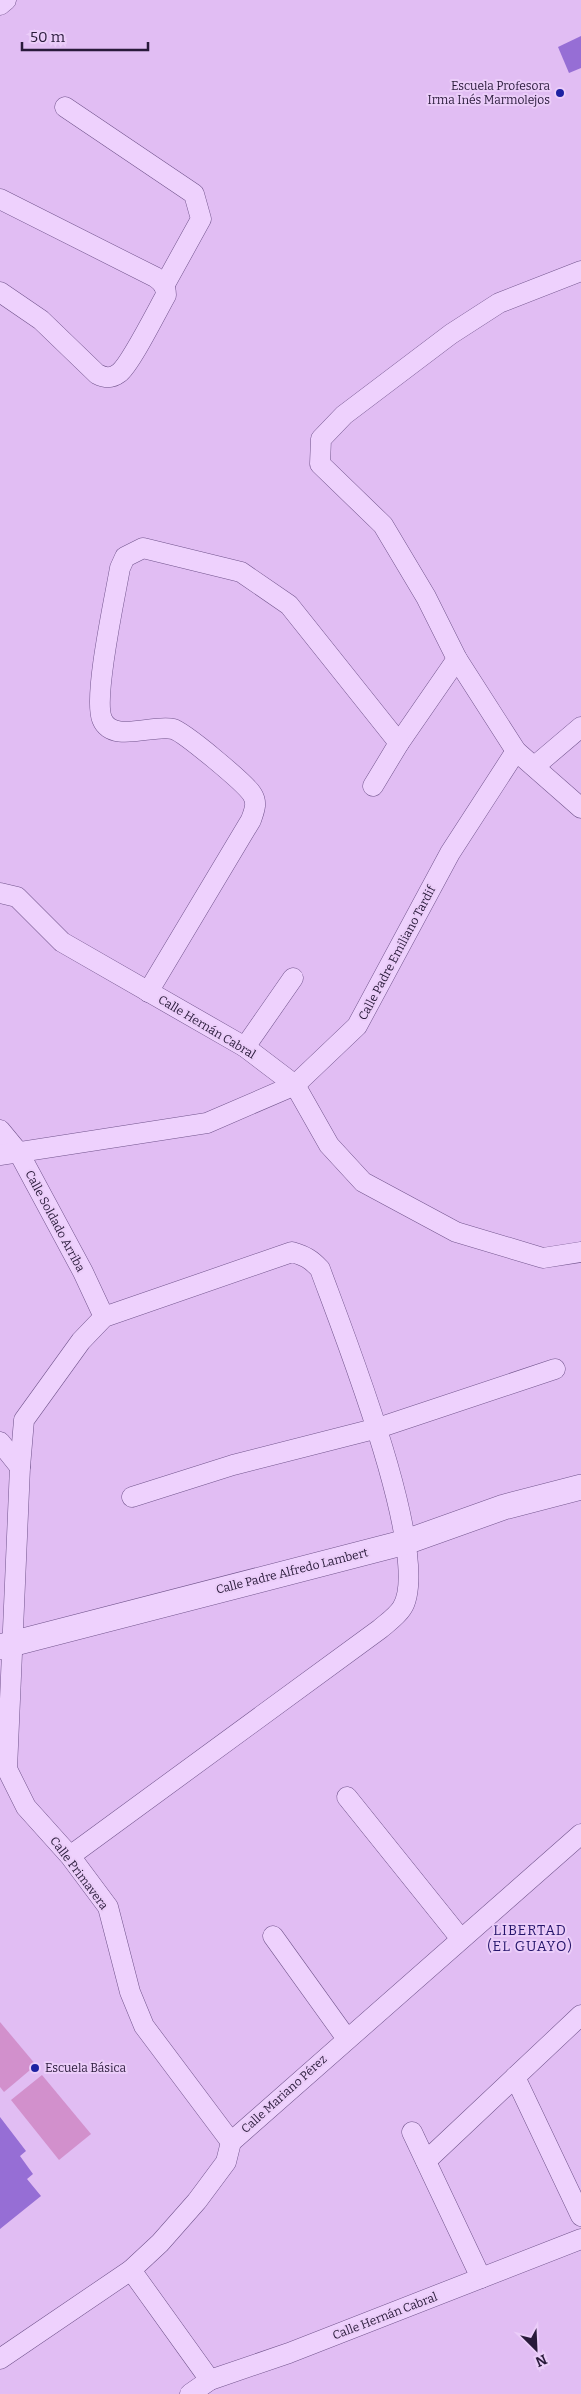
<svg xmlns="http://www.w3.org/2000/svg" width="581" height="2394" font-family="Bitter,serif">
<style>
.green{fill:#d290cc}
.building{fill:#966ed5}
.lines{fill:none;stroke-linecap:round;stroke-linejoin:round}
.minor-casing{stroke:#71548c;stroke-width:21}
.tertiary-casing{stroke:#71548c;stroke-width:26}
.minor{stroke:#eed1fd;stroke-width:20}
.tertiary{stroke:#eed1fd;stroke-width:25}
.poi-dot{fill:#1d21a2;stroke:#ebcdf9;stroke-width:2}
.labels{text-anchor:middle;stroke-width:4;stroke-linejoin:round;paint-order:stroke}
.poi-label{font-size:12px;fill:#291a3a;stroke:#ebcdf9;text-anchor:end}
.street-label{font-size:12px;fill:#291a3a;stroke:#ebcdf9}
.neighbourhood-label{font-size:14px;letter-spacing:1px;fill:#25156b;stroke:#ebcdf9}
</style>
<rect width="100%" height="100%" fill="#e1bdf3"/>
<g class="green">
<path d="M0 2022 36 2065 4 2092 0 2087Z"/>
<path d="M42 2075 91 2134 59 2160 11 2100Z"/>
</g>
<g class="building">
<path d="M581 36V68L569 73 558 47Z"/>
<path d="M0 2117 26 2151 20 2156 33 2174 27 2179 41 2196 0 2229Z"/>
</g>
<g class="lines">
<defs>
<g id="minor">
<path d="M0 5 6 0"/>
<path d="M65 107 194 194 201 219 164 286"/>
<path d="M0 199 155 277C162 282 166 286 166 295 157 311 130 365 119 373 111 379 105 378 97 374L41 320 0 292"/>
<path d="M581 271 499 303 451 334 344 415 321 439 320 464 383 525 426 597 457 659 516 751 581 808"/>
<path d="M535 766 581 727"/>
<path d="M373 786 399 743 457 659"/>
<path d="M0 893 17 897 62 942 245 1047 295 1085 329 1145 363 1182 456 1232 543 1258 581 1252"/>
<path d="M148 992 251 820C254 811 258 803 252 794 245 783 184 732 173 729 153 724 112 744 102 719 93 697 115 597 120 568L125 557 143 548 241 572 289 605 399 743"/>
<path d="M245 1047 293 978"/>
<path d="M0 1130 19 1153 83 1272 104 1317"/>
<path d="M0 1155 207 1123 295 1085 357 1026 450 853 516 751"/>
<path d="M0 1442 20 1467"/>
<path d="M132 1497 233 1465 378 1428 555 1369"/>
<path d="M347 1797 461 1939"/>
<path d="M70 1856 380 1629C387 1623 397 1616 402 1608 434 1559 341 1327 320 1269 311 1259 305 1256 292 1252L104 1317 81 1341 24 1420 20 1467 7 1769 26 1807 70 1856 108 1907 130 1992 144 2026 231 2142"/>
<path d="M273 1936 347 2039"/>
<path d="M515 2077 581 2216"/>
<path d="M412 2132 481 2278"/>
<path d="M426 2161 581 2015"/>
<path d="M131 2270 210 2380"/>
<path d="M0 2359 131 2270 160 2243 197 2201 226 2162 231 2142 581 1834"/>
<path d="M190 2394 210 2380 289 2353 581 2239"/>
</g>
<path id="tertiary" d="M0 1647 406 1542 504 1507 581 1487"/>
</defs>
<use href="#minor" class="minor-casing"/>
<use href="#tertiary" class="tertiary-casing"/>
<use href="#minor" class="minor"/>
<use href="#tertiary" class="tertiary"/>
</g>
<g class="poi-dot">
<circle cx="560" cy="93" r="5"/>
<circle cx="35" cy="2068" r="5"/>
</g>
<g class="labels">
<g class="poi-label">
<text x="550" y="90">Escuela Profesora<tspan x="550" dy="14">Irma Inés Marmolejos</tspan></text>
<text x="45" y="2072" text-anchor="start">Escuela Básica</text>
</g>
<g class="street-label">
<text transform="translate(397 953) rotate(-62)" y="4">Calle Padre Emiliano Tardif</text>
<text transform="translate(207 1027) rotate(31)" y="4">Calle Hernán Cabral</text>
<text transform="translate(55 1221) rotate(62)" y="4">Calle Soldado Arriba</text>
<text transform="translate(292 1571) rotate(-14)" y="4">Calle Padre Alfredo Lambert</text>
<text transform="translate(79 1873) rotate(53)" y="4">Calle Primavera</text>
<text transform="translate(284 2094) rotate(-42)" y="4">Calle Mariano Pérez</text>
<text transform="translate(385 2316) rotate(-21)" y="4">Calle Hernán Cabral</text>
</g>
<g class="neighbourhood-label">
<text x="530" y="1935">LIBERTAD<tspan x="530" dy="16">(EL GUAYO)</tspan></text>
</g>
</g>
<g transform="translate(536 2349) rotate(156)" stroke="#ebcdf9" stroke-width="4" paint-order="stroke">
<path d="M0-4L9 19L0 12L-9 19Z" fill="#291a3a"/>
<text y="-8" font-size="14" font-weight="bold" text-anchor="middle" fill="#291a3a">N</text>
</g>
<path d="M22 42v8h126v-8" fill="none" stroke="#291a3a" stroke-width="2.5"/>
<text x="30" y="42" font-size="15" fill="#291a3a" stroke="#ebcdf9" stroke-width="4" paint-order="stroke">50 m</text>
</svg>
